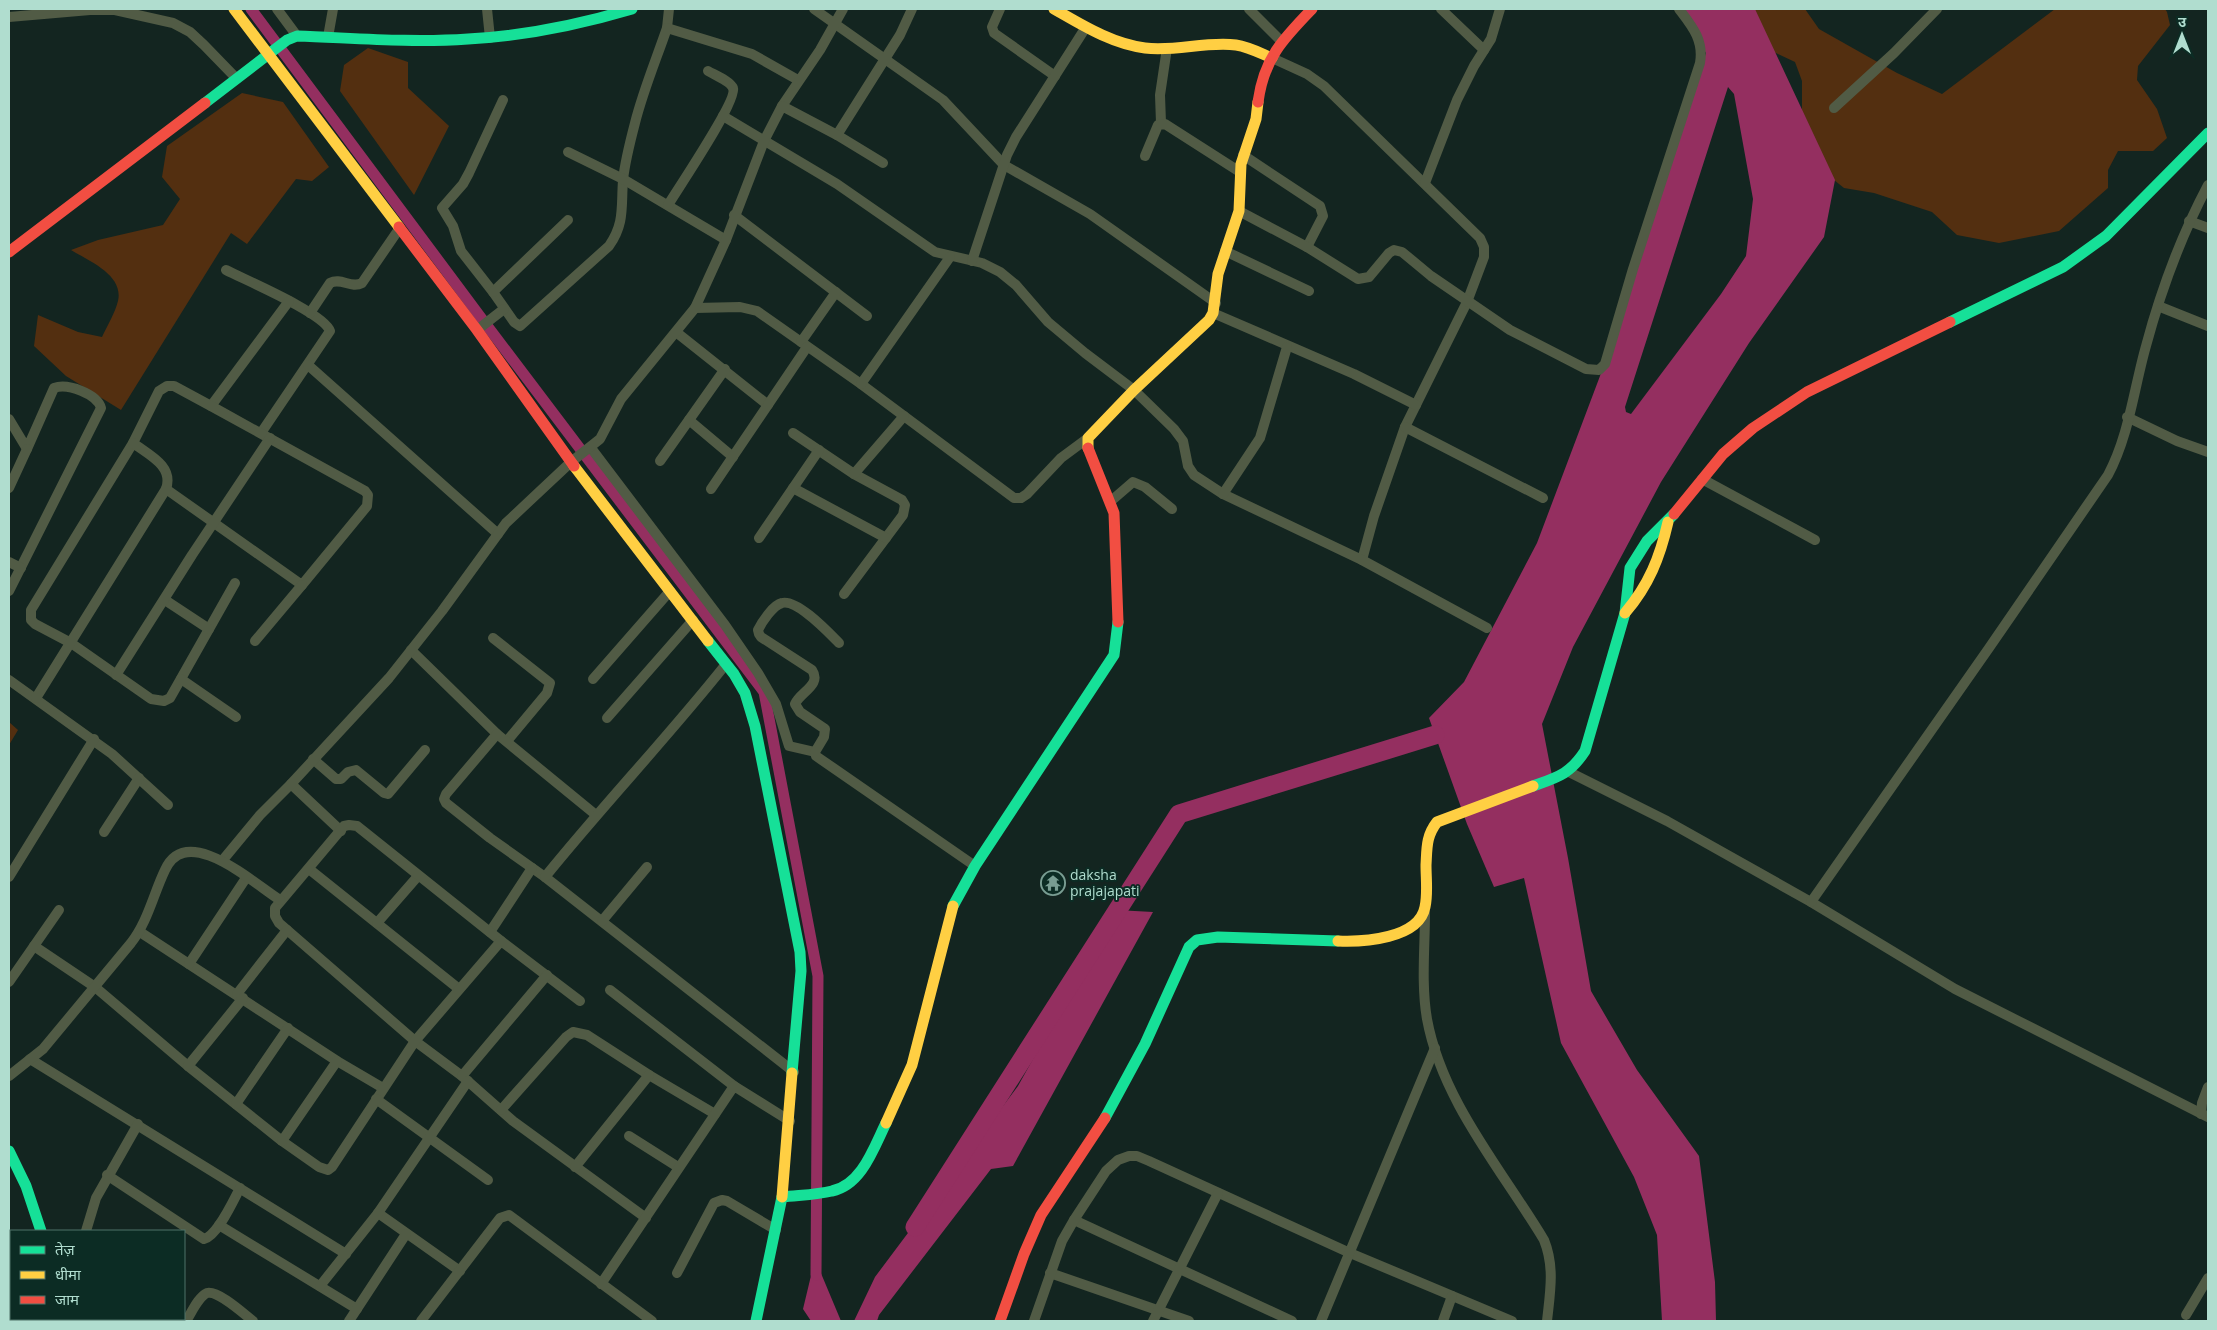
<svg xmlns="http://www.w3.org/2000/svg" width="2217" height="1330" font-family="'Open Sans','Noto Sans Devanagari',sans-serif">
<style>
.green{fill:#532f10}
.water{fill:#942f60;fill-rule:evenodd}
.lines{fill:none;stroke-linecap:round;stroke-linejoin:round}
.canal{stroke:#942f60;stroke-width:11}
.river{stroke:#942f60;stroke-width:19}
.street{stroke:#515b45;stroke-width:10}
.fast{stroke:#16e098;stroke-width:11}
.slow{stroke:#ffcf43;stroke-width:11}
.jam{stroke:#f24e42;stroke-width:11}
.labels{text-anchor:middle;stroke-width:4;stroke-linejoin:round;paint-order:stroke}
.poi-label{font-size:14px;fill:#b0ddcf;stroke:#0c2c24;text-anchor:start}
</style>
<rect width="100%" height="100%" fill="#132520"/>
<g class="green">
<path d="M1740 9H1805L1819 29 1897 73 1942 94 2055 9H2165L2167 12 2170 25 2138 66 2137 80 2157 109 2167 138 2153 151H2118L2108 170V188L2059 231 1999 243 1957 235 1932 212 1874 193 1844 188 1819 168 1802 125V81L1795 62 1761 46Z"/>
<path d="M368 48 408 62V88L449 126 414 195 340 91 344 65Z"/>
<path d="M242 93 283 102 329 167 312 181 296 179 247 244 231 233 121 410 66 376 34 346 38 315 78 332 102 337C107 326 115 313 118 301 124 275 89 261 71 250L98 240 163 225 180 199 162 177 167 146Z"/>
<path d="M9 722 18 730 9 745Z"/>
</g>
<g class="water">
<path d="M1676 9H1755L1835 180 1824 237 1749 343 1661 482 1573 647 1542 724 1568 858 1591 991 1637 1070 1699 1156 1715 1282 1716 1321H1662L1657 1235 1634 1177 1561 1043 1524 878 1494 887 1467 824 1429 718 1464 682 1537 543 1600 376 1706 53ZM1728 87 1734 94 1753 199 1746 256 1721 294 1631 414 1626 412 1625 407Z"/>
<path d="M1116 910 1153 912 1013 1166 991 1169 879 1315 877 1321H854L875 1277 1018 1086Z"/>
<path d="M815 1259 841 1321H842H811L803 1309Z"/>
</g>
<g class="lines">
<path class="canal" d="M251 9 482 319 764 692 818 976 816 1275"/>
<path class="river" d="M915 1227 1179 814 1435 735"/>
<g class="street">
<path d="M277 9 297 36"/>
<path d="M487 9 490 38"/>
<path d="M669 9 667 28 752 54 798 80"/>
<path d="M814 9 943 100 1004 165 1090 214 1216 303"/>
<path d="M1000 9 992 27 994 33 1055 76"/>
<path d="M1249 9 1281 41"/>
<path d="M1441 9 1484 50"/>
<path d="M9 17 90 10H115L173 23 190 32 204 45 236 78"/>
<path d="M328 37 333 9"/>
<path d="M1272 58 1307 74 1324 86 1480 238 1484 247V257L1467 302 1405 427 1374 516 1362 560"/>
<path d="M503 100 469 173 463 184 442 208 453 226 461 251 493 292 514 322 520 326 609 246C625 223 621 207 623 180 625 161 630 142 635 123 643 91 656 60 667 28"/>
<path d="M782 106 820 50 843 9"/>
<path d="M1834 108 1894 53 1937 9"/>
<path d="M723 116 837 184 935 252 982 263 1000 272 1016 285 1048 322 1085 353 1134 390 1174 429 1183 441 1188 466 1194 475 1223 494 1362 560 1487 628"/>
<path d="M1161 123 1160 95 1167 48"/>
<path d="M837 135 900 35 912 9"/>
<path d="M568 152 623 179 726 240"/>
<path d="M1243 155 1320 206 1323 216 1307 247"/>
<path d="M1145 156 1158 125 1165 124 1240 172"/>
<path d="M1425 183 1457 100 1474 66 1491 39 1500 9"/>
<path d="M668 205C677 190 738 100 733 88 730 81 715 75 708 71"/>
<path d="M1239 211 1307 247 1358 279 1369 277 1389 253 1394 250 1402 252 1431 276 1510 330 1586 369 1599 370 1605 364 1633 269 1700 63C1704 40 1692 26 1679 9"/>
<path d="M734 215 867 316"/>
<path d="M2189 221 2208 228"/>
<path d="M1225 251 1309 291"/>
<path d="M972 261 1007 155 1016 137 1086 27"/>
<path d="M226 270C245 280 324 313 330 331L261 433"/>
<path d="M493 292 568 220"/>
<path d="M2158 306 2208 326"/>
<path d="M695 308 740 307 757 311 861 384 1014 498H1021L1027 494 1061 458 1088 438"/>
<path d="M310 313 330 283C341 277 351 289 362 283L399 229"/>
<path d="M1213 313 1354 374 1416 405"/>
<path d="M477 330 504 309"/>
<path d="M676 332 768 405"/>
<path d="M801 342 836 292"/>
<path d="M308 365 498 534"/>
<path d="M861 384 950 257"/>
<path d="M211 406 289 301"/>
<path d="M2127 417 2177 441 2208 452"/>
<path d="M9 419 27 449 54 388C68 383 97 394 101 408L9 591"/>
<path d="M689 420 733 457"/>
<path d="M1405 427 1543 498"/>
<path d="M793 433 854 474 902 500 905 505 903 515 844 594"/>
<path d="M591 448 725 625 758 673 776 704 789 746 815 752"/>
<path d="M660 461 725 369"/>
<path d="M854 474 904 416"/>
<path d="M1702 479 1815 540"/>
<path d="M9 488 27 449"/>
<path d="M793 488 886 538"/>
<path d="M166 489 302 585 367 506 368 495 365 491 211 406 174 386H167L159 391 133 443 31 610V620L35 624 71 643 151 699 164 701 170 698 174 691 235 583"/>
<path d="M711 489 807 347"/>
<path d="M1223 494 1260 438 1287 347"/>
<path d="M1111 501 1133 482 1145 487 1172 509"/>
<path d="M759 538 819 450"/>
<path d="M9 562 21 568"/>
<path d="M165 600 209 629"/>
<path d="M493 638 550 683 547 693 507 741"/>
<path d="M255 641 302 585"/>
<path d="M839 643C828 632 797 599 782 603 773 605 762 622 758 630L759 634 761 637 812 670C822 685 800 692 795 704L800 712 825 729 824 737 815 752 816 756 975 866"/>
<path d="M411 650 497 734 596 815"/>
<path d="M116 675 192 555 270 438"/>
<path d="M181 679 236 717"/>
<path d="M593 679 670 591"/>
<path d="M9 680 112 754 168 805"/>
<path d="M36 698 166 489C174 466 149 455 133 443"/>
<path d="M607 718 693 620"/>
<path d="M497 734 446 794 444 799 446 803 490 838 545 877 794 1072"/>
<path d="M313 759 336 779H341L348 772 356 770 384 793 388 794 425 750"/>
<path d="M1569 772 1667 821 1811 902 1955 989 2208 1117"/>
<path d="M291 784 341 831"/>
<path d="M104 832 139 778"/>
<path d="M222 861 260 815 291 784 389 678 442 611 506 523 571 462 600 439 621 399 695 308 726 240 764 141 782 106 837 135 883 163"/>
<path d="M309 869 459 989"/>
<path d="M9 877 94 739"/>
<path d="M545 877C604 804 668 737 726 664"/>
<path d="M1811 902 1989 648 2108 475C2129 436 2134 388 2146 346 2161 290 2181 236 2208 185"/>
<path d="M1425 912C1425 947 1421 984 1427 1019 1442 1101 1502 1170 1544 1240 1555 1267 1550 1293 1547 1321"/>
<path d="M602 921 647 867"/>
<path d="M377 923 418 876"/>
<path d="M140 932 337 1061 383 1088"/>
<path d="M490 932 532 868"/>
<path d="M501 941 357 826 349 825 344 826 275 908V916L279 923 415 1041 462 1076 513 1121 646 1218"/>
<path d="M34 946 95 987 188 1066 282 1141 319 1167 328 1170 332 1167 415 1041 501 941 580 1001"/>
<path d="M189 964 246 878"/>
<path d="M9 982 59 910"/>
<path d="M610 990 734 1086"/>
<path d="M237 994 287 930"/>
<path d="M30 1059 346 1254"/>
<path d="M188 1066 243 998"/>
<path d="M9 1076 43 1049 131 943C148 921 153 895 165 870 187 822 253 883 280 900"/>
<path d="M462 1076 547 975"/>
<path d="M376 1099 488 1180"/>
<path d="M236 1104 288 1028"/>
<path d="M501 1110 566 1037 573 1032 587 1035 649 1075 715 1114"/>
<path d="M2201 1114 2202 1103 2208 1087"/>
<path d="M629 1136 678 1167"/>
<path d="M282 1141 337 1061"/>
<path d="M575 1167 649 1075"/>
<path d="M107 1175 204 1239C218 1235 233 1201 240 1188"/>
<path d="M378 1213 460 1271"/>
<path d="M1074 1220 1292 1321"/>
<path d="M219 1225 357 1309"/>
<path d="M86 1231 96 1198 138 1124"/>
<path d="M677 1273 714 1203 722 1200 727 1201 776 1230"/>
<path d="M1050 1273 1189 1321"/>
<path d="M601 1284 734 1086 790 1121"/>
<path d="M320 1286 378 1213 468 1081"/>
<path d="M2186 1315 2208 1278"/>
<path d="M186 1321C191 1314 198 1297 207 1293 218 1290 244 1314 253 1321"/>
<path d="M349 1321 406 1234"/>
<path d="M421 1321 500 1218 509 1215 652 1321"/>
<path d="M1034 1321 1062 1241 1074 1220 1106 1171 1118 1160 1129 1156H1137L1149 1161 1350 1253 1512 1321"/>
<path d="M1153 1321 1218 1193"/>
<path d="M1321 1321 1435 1048"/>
<path d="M1443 1321 1452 1296"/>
</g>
<g class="fast">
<path d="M205 103 287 40 297 36C354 38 411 43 468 39 524 36 578 25 632 9"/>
<path d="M1950 322 2063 267 2106 236 2208 133"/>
<path d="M708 641 734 674 745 693 755 726 800 952 801 971 792 1073"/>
<path d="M1533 786C1558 777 1570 774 1585 751L1625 613 1630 568 1647 541 1674 514"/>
<path d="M953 906 975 866 1114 655 1118 622"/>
<path d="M1105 1118 1145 1044 1189 947 1197 940 1218 937 1338 941"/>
<path d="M9 1151 26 1186 41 1231"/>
<path d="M756 1321 782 1197C799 1195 816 1195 832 1191 862 1185 874 1147 886 1123"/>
</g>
<g class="slow">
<path d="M234 9 399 227"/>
<path d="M1054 9C1082 25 1112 44 1145 48 1175 52 1206 41 1236 45 1249 47 1260 53 1272 58"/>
<path d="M1088 448V438L1134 390 1209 320 1213 313 1218 274 1239 211 1241 164 1256 119 1258 102"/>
<path d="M574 466 708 641"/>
<path d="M1625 613C1649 585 1660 557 1668 522"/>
<path d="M1338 941C1363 942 1419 939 1425 907 1428 894 1426 879 1426 865 1427 848 1426 836 1437 822L1533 786"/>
<path d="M886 1123 912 1065 953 906"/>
<path d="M782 1197 792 1073"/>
<path d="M132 1319 134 1321"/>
<path d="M25 1321 26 1319"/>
</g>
<g class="jam">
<path d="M1258 102C1264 58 1283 39 1312 9"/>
<path d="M399 227 477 330 574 466"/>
<path d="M9 252 205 103"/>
<path d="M1088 448 1114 513 1118 622"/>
<path d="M1674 514 1723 454 1753 428 1807 392 1950 322"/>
<path d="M1000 1321 1024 1254 1041 1215 1105 1118"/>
</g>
</g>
<defs>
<symbol id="temple-ring" viewBox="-11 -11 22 22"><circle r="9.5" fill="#0c2c24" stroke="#799d92" stroke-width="1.5"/><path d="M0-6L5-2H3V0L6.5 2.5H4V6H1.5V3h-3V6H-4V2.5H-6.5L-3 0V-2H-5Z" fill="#799d92"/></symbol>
</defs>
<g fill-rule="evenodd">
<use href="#temple-ring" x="1039" y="869" width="28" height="28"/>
</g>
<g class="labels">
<g class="poi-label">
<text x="1070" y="880">daksha<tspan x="1070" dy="16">prajajapati</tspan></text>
</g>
</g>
<rect width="2217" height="1330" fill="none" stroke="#b0ddcf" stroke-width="20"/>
<rect x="10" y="1230" width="175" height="90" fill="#0c2c24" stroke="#4e7368"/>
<rect x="20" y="1246" width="25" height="8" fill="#16e098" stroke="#4e7368"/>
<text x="55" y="1255" font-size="15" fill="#b0ddcf">तेज़</text>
<rect x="20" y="1271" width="25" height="8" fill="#ffcf43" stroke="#4e7368"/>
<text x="55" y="1280" font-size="15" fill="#b0ddcf">धीमा</text>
<rect x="20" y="1296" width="25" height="8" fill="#f24e42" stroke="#4e7368"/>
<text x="55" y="1305" font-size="15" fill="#b0ddcf">जाम</text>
<g transform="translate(2182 35)" stroke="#0c2c24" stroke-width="4" paint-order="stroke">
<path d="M0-4L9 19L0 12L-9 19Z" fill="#b0ddcf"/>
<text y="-8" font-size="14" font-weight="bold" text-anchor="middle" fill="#b0ddcf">उ</text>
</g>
</svg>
